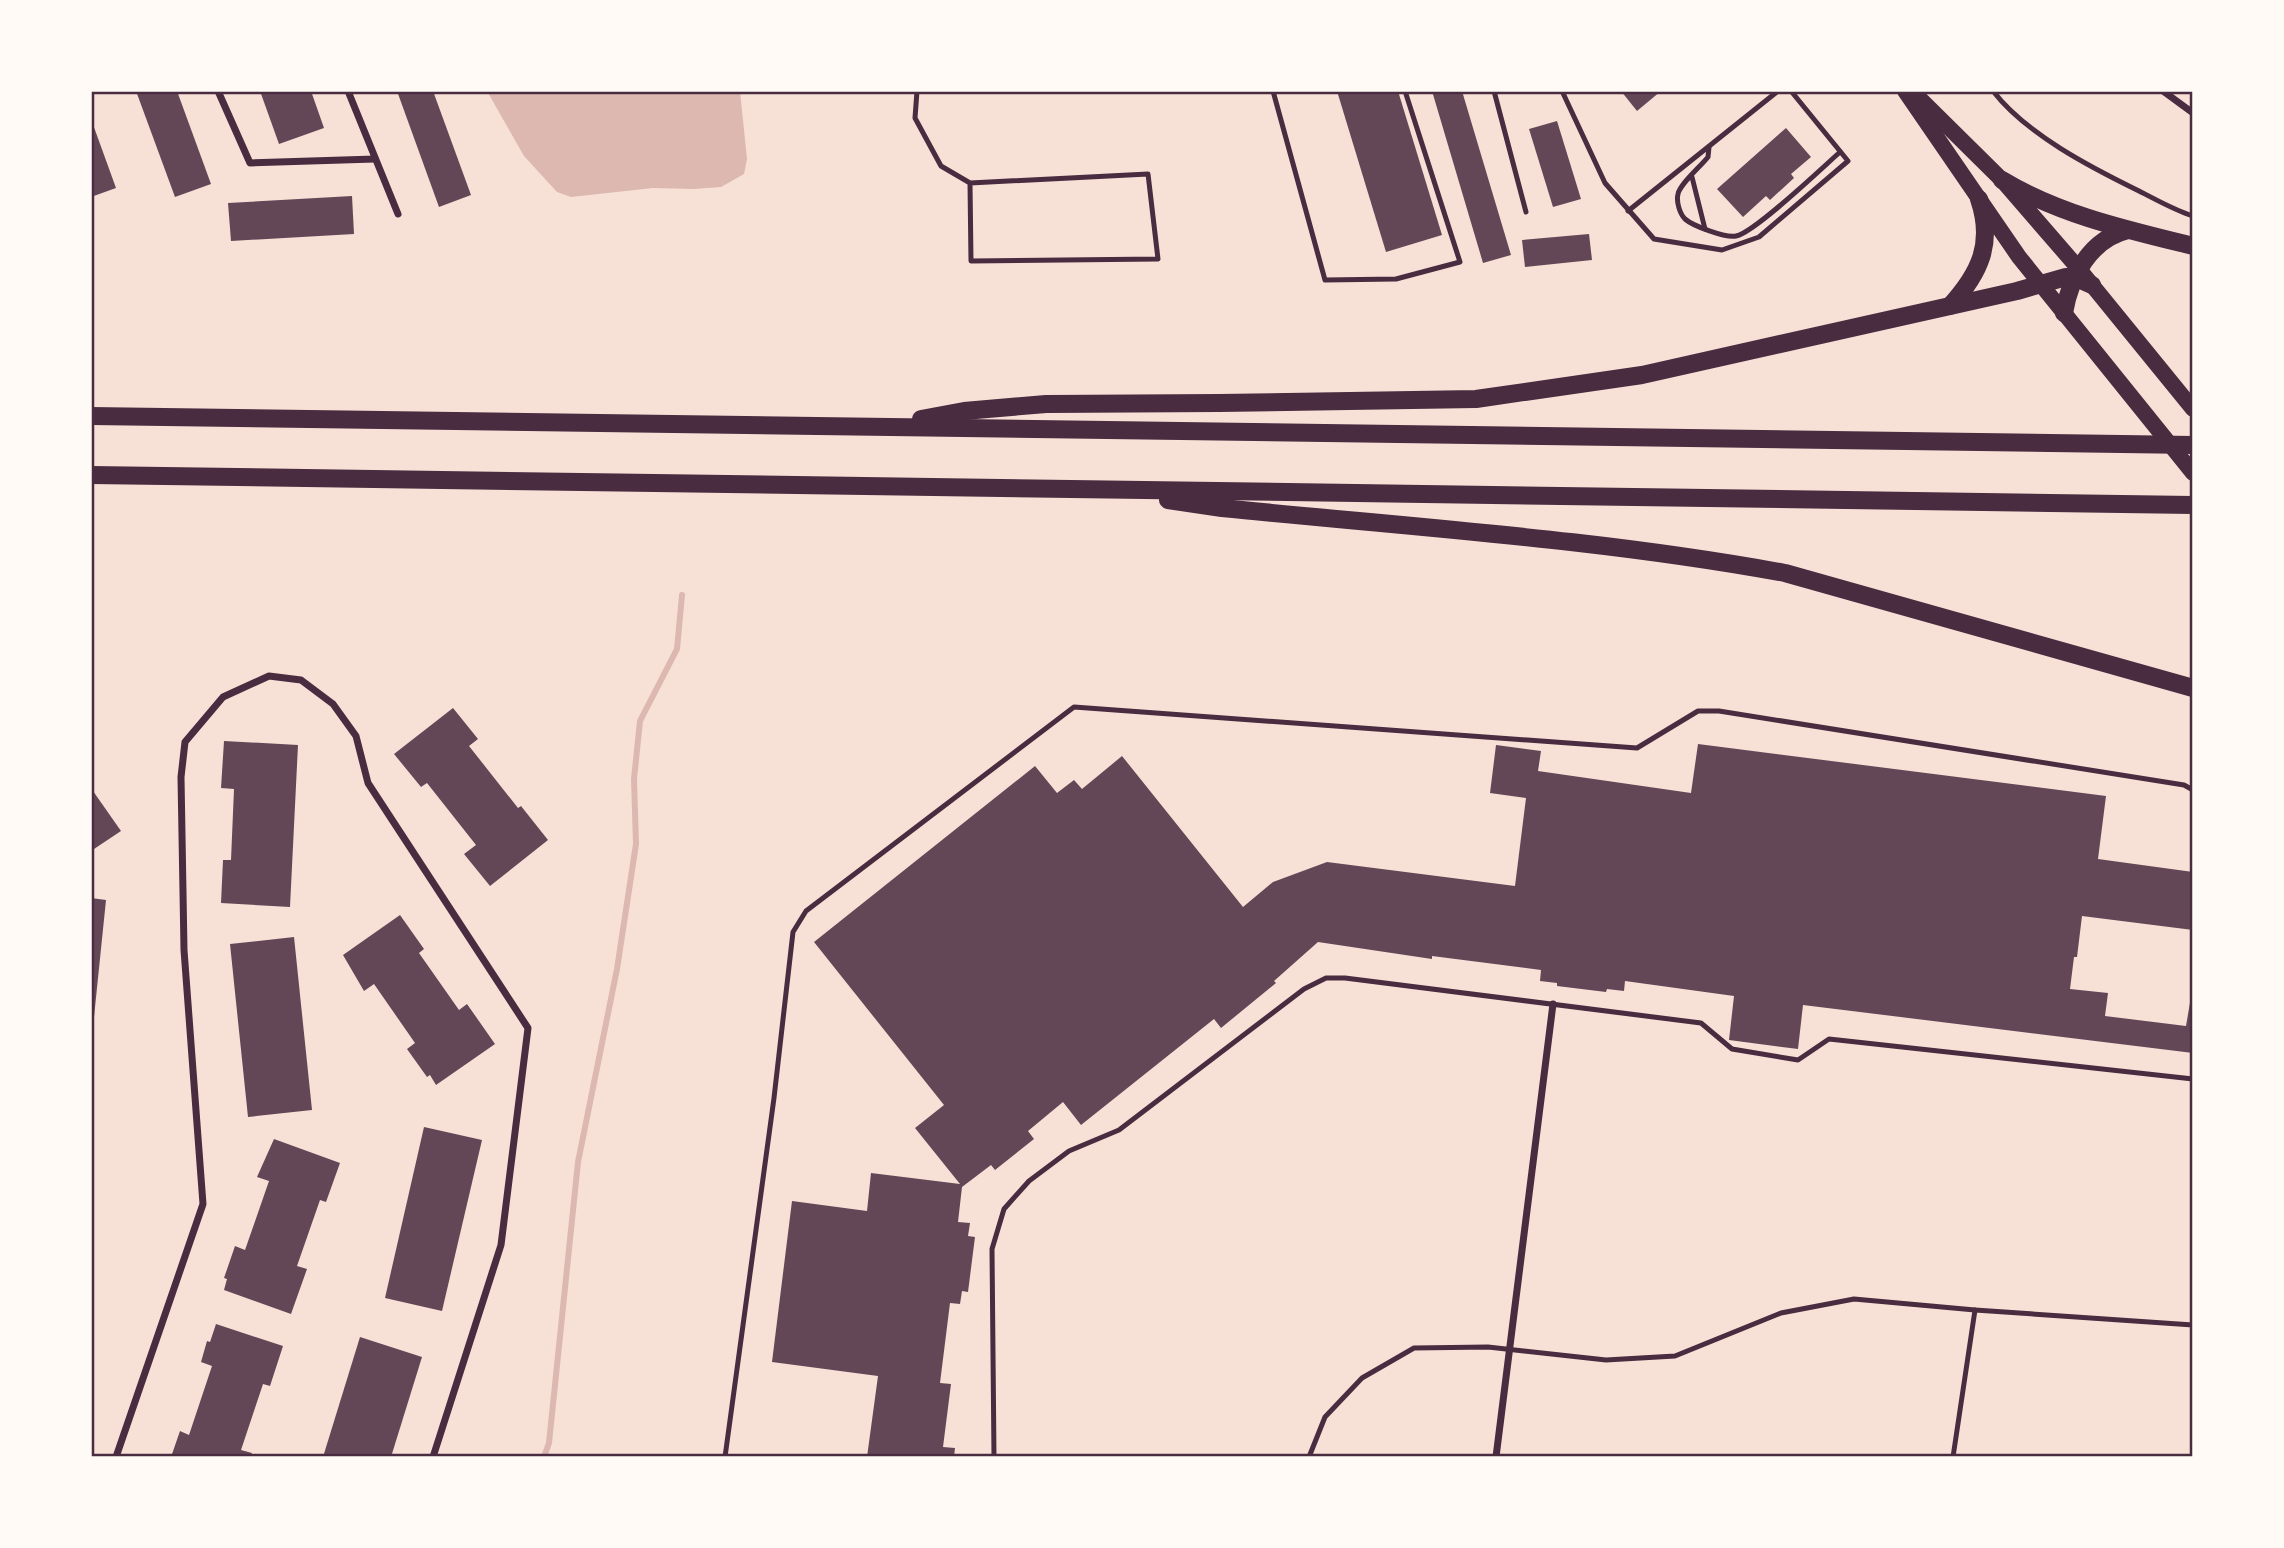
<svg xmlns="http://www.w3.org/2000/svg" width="2284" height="1548" font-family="Lato,sans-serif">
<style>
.water{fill:#dcb8b0}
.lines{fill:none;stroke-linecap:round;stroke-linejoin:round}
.stream{stroke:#dcb8b0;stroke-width:6}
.building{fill:#644757}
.service{stroke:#4a2c40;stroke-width:5}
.minor{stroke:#4a2c40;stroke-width:7}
.primary{stroke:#4a2c40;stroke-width:16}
.motorway{stroke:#4a2c40;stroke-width:18}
.neatline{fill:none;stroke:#4a2c40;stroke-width:2.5}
</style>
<rect width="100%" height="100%" fill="#f7e1d7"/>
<path class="water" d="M487 91H740L747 159 744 174 721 187 693 189 653 188 571 197 557 192 524 156Z"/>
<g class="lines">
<path class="stream" d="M544 1457 549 1443 578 1162 617 969 636 844 634 779 640 721 677 649 682 595"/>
</g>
<g class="building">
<path d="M136 91H177L211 184 175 197Z"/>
<path d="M260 91H311L324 128 279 144Z"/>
<path d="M397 91H433L471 195 439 207Z"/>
<path d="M1337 91H1398L1442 235 1386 252Z"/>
<path d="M1432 91H1462L1511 255 1483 263Z"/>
<path d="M1621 91H1661L1637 111Z"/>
<path d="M91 119 116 188 91 197Z"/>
<path d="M1557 121 1581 199 1553 207 1529 129Z"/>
<path d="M1786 128 1811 157 1791 174 1794 178 1770 200 1766 196 1743 217 1717 189Z"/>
<path d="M352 196 354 234 231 241 228 203Z"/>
<path d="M1589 234 1592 260 1525 267 1522 240Z"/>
<path d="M453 708 478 739 469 746 518 808 521 806 548 840 490 886 464 854 476 845 427 783 421 787 394 754Z"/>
<path d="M224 741 298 745 290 907 221 903 223 860H231L234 789 221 788Z"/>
<path d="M1698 744 2106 796 2098 859 2193 872V930L2082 916 2077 957H2074L2070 989 2108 993 2105 1016 2186 1026 2193 985V1053L1803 1005 1798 1049 1729 1040 1734 996 1625 981 1624 991 1607 989 1606 992 1557 986V983L1540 981 1541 970 1432 956V959L1318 942 1274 981 1276 983 1221 1028 1214 1019 1081 1125 1063 1102 1028 1131 1034 1139 995 1170 991 1165 962 1187 958 1222 970 1223 968 1236 975 1237 968 1292 962 1291 960 1304 950 1303 940 1383 951 1384 943 1447 955 1448 954 1457H867L878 1376 772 1362 792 1201 867 1211 871 1173 960 1184 915 1128 944 1105 814 942 1035 766 1057 793 1074 780 1082 789 1122 756 1243 907 1273 882 1327 862 1515 886 1526 798 1490 793 1496 745 1541 751 1538 771 1691 793Z"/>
<path d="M93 791 121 831 91 851V792Z"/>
<path d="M91 898 106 900 93 1027 91 1026Z"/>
<path d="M400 915 424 949 419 953 459 1010 467 1004 495 1044 436 1085 430 1075 427 1077 407 1049 415 1043 374 984 364 991 343 955Z"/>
<path d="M294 937 312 1110 248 1117 230 944Z"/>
<path d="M424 1127 482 1140 442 1311 385 1298Z"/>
<path d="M274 1139 340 1163 326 1202 320 1200 297 1266 307 1269 291 1314 224 1290 227 1279 224 1278 235 1246 245 1250 269 1181 257 1177Z"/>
<path d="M216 1324 283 1346 270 1386 263 1384 241 1450 252 1453 250 1457H171L180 1431 189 1435 212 1366 201 1362 207 1341 210 1342Z"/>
<path d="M360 1337 422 1357 391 1457H323Z"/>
</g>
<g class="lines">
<g class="service">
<path d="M917 91 915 118 941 166 970 183 1148 174 1158 259 971 261 970 183"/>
<path d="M1273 91 1325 280 1396 279 1460 262 1405 91"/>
<path d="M1494 91 1526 212"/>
<path d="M1562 91 1605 183 1654 239 1722 250 1759 237 1848 161 1791 91"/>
<path d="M1993 91C2026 134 2090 167 2139 191 2157 200 2174 210 2193 216"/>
<path d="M1709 147 1708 157C1701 166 1680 184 1678 194 1676 202 1680 214 1685 219 1693 226 1725 238 1736 236 1754 233 1822 168 1840 152"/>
<path d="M1692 177 1705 229"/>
<path d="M1628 211 1778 91"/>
<path d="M725 1457 774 1098 793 932 806 911 1074 707 1637 748 1698 711H1719L2184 785 2193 790"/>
<path d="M994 1457 992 1249 1004 1209 1029 1181 1069 1151 1119 1130 1304 989 1326 978H1345L1701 1023 1732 1049 1798 1060 1829 1039 2193 1079"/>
<path d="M1309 1457 1325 1417 1362 1378 1414 1348 1488 1347 1606 1360 1675 1356 1781 1313 1854 1299 1975 1310"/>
<path d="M1953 1457 1975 1310 2193 1325"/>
</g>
<g class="minor">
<path d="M218 91 250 163 375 159"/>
<path d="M348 91 398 214"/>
<path d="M2163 91 2193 113"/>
<path d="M116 1457 203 1204 184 950 181 777 185 742 223 697 269 676 301 680 333 704 356 736 368 783 528 1028 501 1245 433 1457"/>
<path d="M1496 1457 1553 1004"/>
</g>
<g class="primary">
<path d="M1905 91 2019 257 2193 473"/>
<path d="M1915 94 2002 180 2079 269 2193 409"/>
</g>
<g class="motorway">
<path d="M2002 180C2060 215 2128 230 2193 246"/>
<path d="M1950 306C1980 273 1994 243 1979 199"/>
<path d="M2064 313C2070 277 2090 239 2128 230"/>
<path d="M91 416 2193 445"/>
<path d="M921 419 964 411 1046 404 1219 403 1476 399 1642 375 2017 291 2066 277H2074L2092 285"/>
<path d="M91 475 2193 505"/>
<path d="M1168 500 1222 508C1410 527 1600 539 1785 573L2193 688"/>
</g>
</g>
<rect width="2284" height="1548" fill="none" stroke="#fffaf5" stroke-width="186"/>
<rect x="93" y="93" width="2098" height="1362" class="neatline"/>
</svg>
